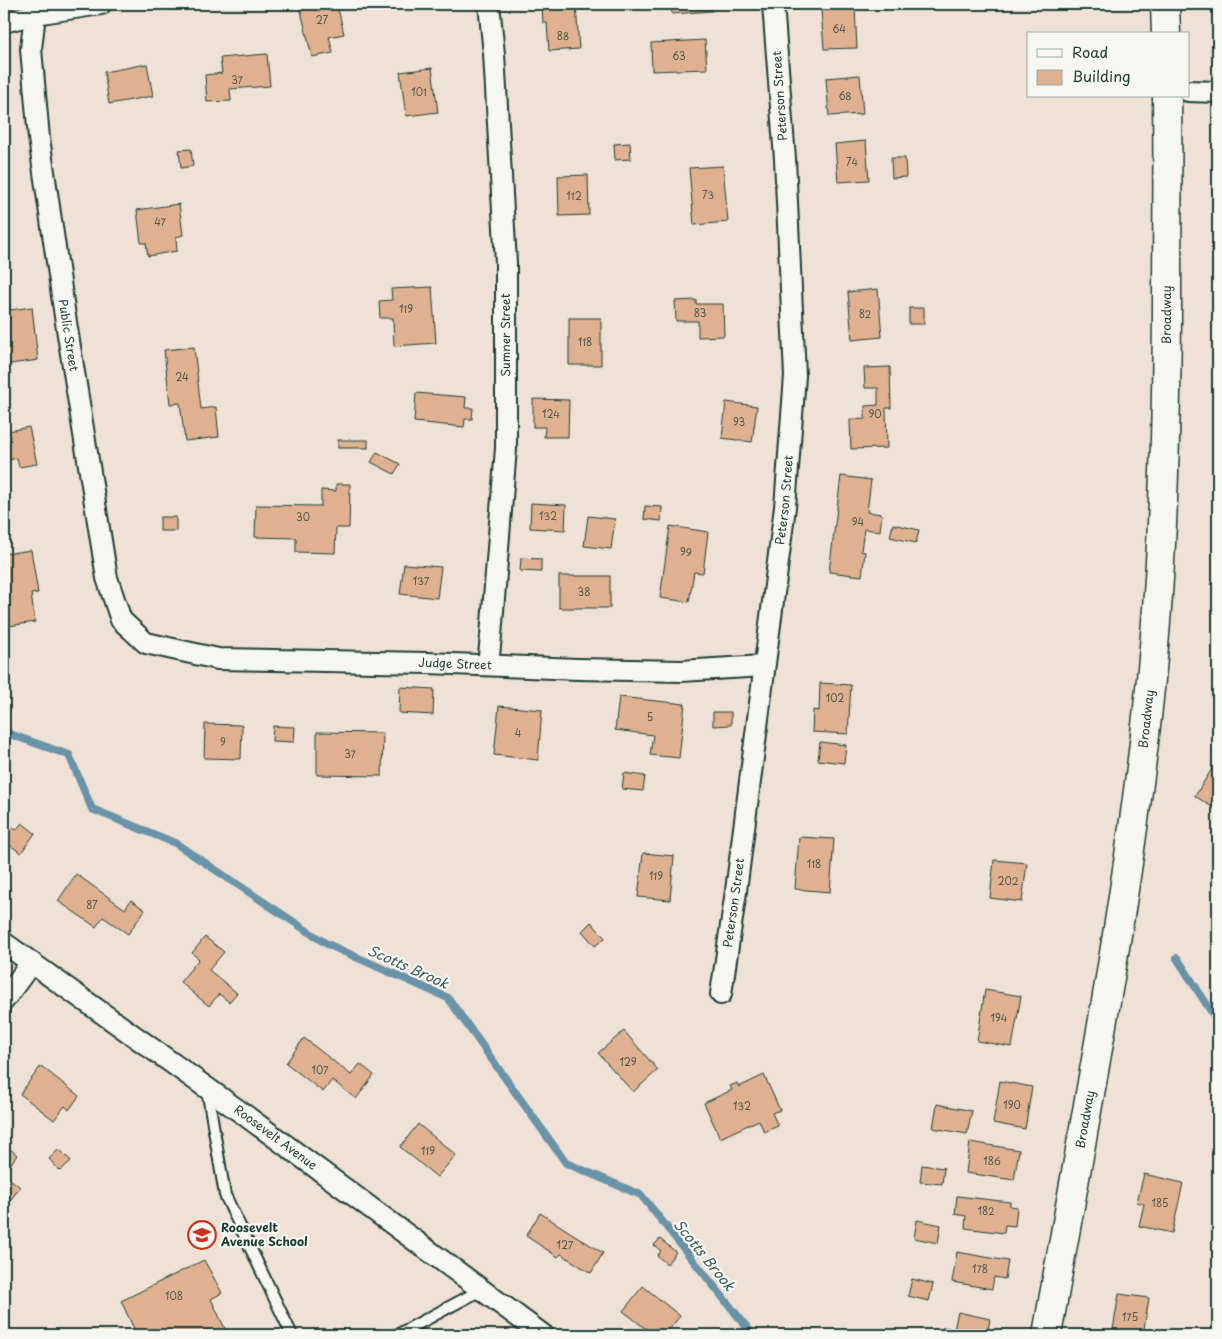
<svg xmlns="http://www.w3.org/2000/svg" width="1222" height="1339" font-family="'Playpen Sans',sans-serif">
<style>
.lines{fill:none;stroke-linecap:round;stroke-linejoin:round}
.stream{stroke:#6993a8;stroke-width:8}
.building{fill:#dfb190;stroke:#1f3d34}
.lane-casing{stroke:#1f3d34;stroke-width:14}
.street-casing{stroke:#1f3d34;stroke-width:24}
.secondary-casing{stroke:#1f3d34;stroke-width:31}
.lane{stroke:#f6f6f2;stroke-width:10}
.street{stroke:#f6f6f2;stroke-width:20}
.secondary{stroke:#f6f6f2;stroke-width:28}
.labels{text-anchor:middle;stroke-width:4.5;stroke-linejoin:round;paint-order:stroke}
.number-label{font-size:10px;fill:#4f5a4b}
.street-label{font-size:12px;fill:#1f3d34;stroke:#f6f6f2}
.poi-label{font-size:12px;font-weight:bold;fill:#1f3d34;stroke:#f6f6f2;text-anchor:start}
.water-label{font-size:14px;font-style:italic;fill:#385a5b;stroke:#f6f6f2}
</style>
<rect width="100%" height="100%" fill="#efe1d5"/>
<filter id="ink" filterUnits="userSpaceOnUse"><feTurbulence type="fractalNoise" baseFrequency=".02" numOctaves="2"/><feDisplacementMap in="SourceGraphic" scale="10" xChannelSelector="R" yChannelSelector="G"/><feConvolveMatrix kernelMatrix="1 2 1 2 8 2 1 2 1" color-interpolation-filters="sRGB"/></filter>
<g filter="url(#ink)">
<g class="lines">
<g class="stream">
<path d="M4 732 69 755 92 809 175 843 327 944 448 998 566 1163 641 1195 753 1335"/>
<path d="M1177 958 1218 1022"/>
</g>
</g>
<g class="building">
<path d="M305 4H337L344 34 329 37 333 53 312 57 300 7 305 6Z"/>
<path d="M542 4H576L579 49 549 51 547 23H543Z"/>
<path d="M671 4H711L712 11 672 14Z"/>
<path d="M855 8 857 48 824 49 821 10Z"/>
<path d="M705 40 707 69 652 71 651 43Z"/>
<path d="M267 54 270 86 230 89 231 101 207 102 205 75 222 73 220 58Z"/>
<path d="M147 64 153 96 109 104 104 72Z"/>
<path d="M432 68 438 112 406 116 400 72Z"/>
<path d="M860 75 863 114 829 116 826 78Z"/>
<path d="M866 141 869 180 838 182 835 144Z"/>
<path d="M630 143 631 159 615 160 614 144Z"/>
<path d="M191 149 193 166 181 168 179 150Z"/>
<path d="M891 158H905L906 177 892 178Z"/>
<path d="M723 166 728 222 694 225 689 168Z"/>
<path d="M588 175 589 215 559 216 558 176Z"/>
<path d="M179 204 183 235 176 237 177 251 148 256 146 243H141L137 210Z"/>
<path d="M432 287 436 343 394 346 393 318H380L379 301 392 300 391 289Z"/>
<path d="M878 289 882 337 852 340 848 292Z"/>
<path d="M4 295H8L10 310 32 307 38 360 4 365Z"/>
<path d="M696 300V304H723L724 336 698 337V321H676L675 301Z"/>
<rect x="909" y="308" width="15" height="16"/>
<rect x="569" y="318" width="32" height="47"/>
<path d="M194 347 201 409 216 407 219 437 185 441 180 403 170 404 164 350Z"/>
<path d="M890 367 891 408H886L887 448 851 449 850 420 865 419V406L878 405V388H865L864 368Z"/>
<path d="M416 393 466 397 465 408H473L472 419H465L464 427 414 422Z"/>
<path d="M533 399 569 400 568 437H544L545 427H533Z"/>
<path d="M726 402 757 406 752 442 722 438Z"/>
<path d="M29 427 37 464 19 467 17 458 5 461 4 432Z"/>
<rect x="338" y="440" width="30" height="8"/>
<path d="M377 452 400 464 394 474 371 462Z"/>
<path d="M841 476 871 480 867 512 882 514 880 531 864 529 861 551 865 552 862 576 829 572Z"/>
<path d="M336 484H350L349 528H336L335 553 296 552V538L255 537 256 505 321 506V490L336 491Z"/>
<path d="M531 503 566 505 565 530 530 528Z"/>
<path d="M645 506 662 507 661 521 644 519Z"/>
<path d="M588 516 615 519 611 549 584 546Z"/>
<rect x="160" y="517" width="16" height="14"/>
<path d="M893 524 919 530 916 543 890 537Z"/>
<path d="M670 526 708 532 703 573 694 572 689 602 660 598Z"/>
<path d="M31 550 38 593 31 594 35 622 9 626 4 593V554Z"/>
<path d="M521 558 541 559V572L520 571Z"/>
<path d="M404 564 441 567 437 598 400 594Z"/>
<rect x="559" y="576" width="51" height="32"/>
<path d="M820 683 851 685 848 734 812 732 813 710 819 711Z"/>
<path d="M400 687 434 689 433 715 399 713Z"/>
<path d="M619 697 685 704 679 758 650 755 653 735 615 730Z"/>
<path d="M499 706 542 710 538 760 494 755Z"/>
<path d="M713 712H731V725L713 726Z"/>
<path d="M205 724 242 725 241 759 204 758Z"/>
<path d="M273 726 295 727 294 742 272 741Z"/>
<path d="M317 732 383 733 382 776 317 775Z"/>
<path d="M820 742 846 745 844 763 818 760Z"/>
<path d="M1218 759V811L1195 796Z"/>
<path d="M624 773 645 776 643 791 622 789Z"/>
<path d="M4 821 16 830 22 823 35 833 21 853 4 841Z"/>
<path d="M799 837 834 839 830 892 795 889Z"/>
<path d="M643 853 674 856 670 900 638 897Z"/>
<path d="M994 860 1027 863 1022 902 990 898Z"/>
<path d="M76 874 125 909 131 900 145 910 128 934 103 917 96 927 58 901Z"/>
<path d="M591 922 605 938 595 946 582 931Z"/>
<path d="M205 937 224 952 209 970 237 993 229 1002 219 994 209 1006 180 982 199 959 192 953Z"/>
<path d="M985 990 1021 996 1012 1047 977 1041Z"/>
<path d="M624 1031 658 1070 633 1092 598 1053Z"/>
<path d="M304 1038 351 1075 360 1064 374 1075 356 1099 332 1080 323 1092 286 1063Z"/>
<path d="M41 1066 79 1096 69 1110 65 1106 54 1120 20 1094Z"/>
<path d="M764 1075 780 1110 772 1113 778 1126 764 1132 759 1120 720 1138 704 1103 732 1090 730 1086 737 1083 739 1087Z"/>
<path d="M1000 1081 1032 1087 1025 1129 993 1123Z"/>
<path d="M937 1104 972 1111 967 1134 933 1128Z"/>
<path d="M418 1124 456 1155 437 1177 400 1147Z"/>
<path d="M970 1142 1019 1150 1014 1180 966 1173Z"/>
<path d="M4 1144 17 1155 8 1168 4 1165Z"/>
<path d="M59 1149 71 1161 60 1171 49 1159Z"/>
<path d="M922 1165 944 1168 942 1184 920 1182Z"/>
<path d="M4 1174 20 1187 4 1209Z"/>
<path d="M1144 1174 1183 1183 1172 1233 1139 1226 1144 1204 1137 1202Z"/>
<path d="M957 1196 1010 1202V1206L1017 1207 1015 1226 1005 1225 1004 1233 965 1228 966 1216 955 1214Z"/>
<path d="M540 1213 603 1253 591 1273 561 1254 558 1257 526 1236Z"/>
<path d="M917 1220 941 1225 938 1243 914 1238Z"/>
<path d="M660 1239 676 1252 667 1264 657 1256 661 1251 654 1245Z"/>
<path d="M957 1252 1008 1261 1005 1279 994 1277 992 1289 952 1282Z"/>
<path d="M204 1260 222 1293 211 1299 228 1335H151L148 1329 137 1335 121 1301Z"/>
<path d="M912 1279 933 1284 929 1301 908 1296Z"/>
<path d="M643 1286 680 1316 665 1335H654L623 1311Z"/>
<path d="M1119 1294 1149 1298 1143 1335H1112Z"/>
<path d="M958 1312 990 1319 987 1335H941L943 1327 954 1329Z"/>
</g>
<g class="lines">
<defs>
<g id="lane">
<path d="M207 1089 225 1195 292 1335"/>
<path d="M397 1335 481 1290"/>
</g>
<g id="street">
<path id="s1" d="M35 14 31 49 39 138 65 316 107 578 121 620 146 643 218 659 427 663 578 669 681 671 764 666"/>
<path d="M4 22 35 14 101 4"/>
<path d="M1188 91 1218 92"/>
<path d="M488 665 491 636 506 448V263L494 54 489 4"/>
<path id="s2" d="M4 943 242 1113 543 1335"/>
<path id="s3" d="M721 994 736 891 785 507 795 376 785 159 773 4"/>
<path d="M4 1000 31 963"/>
</g>
<g id="secondary">
<path d="M1165 4 1166 34"/>
<path id="s4" d="M1047 1335C1085 1117 1129 899 1151 679 1163 558 1166 437 1167 316 1167 243 1168 169 1167 96"/>
</g>
</defs>
<use href="#lane" class="lane-casing"/>
<use href="#street" class="street-casing"/>
<use href="#secondary" class="secondary-casing"/>
<use href="#lane" class="lane"/>
<use href="#street" class="street"/>
<use href="#secondary" class="secondary"/>
</g>
</g>
<defs>
<symbol id="school-ring" viewBox="-11 -11 22 22"><circle r="9.5" fill="#f6f6f2" stroke="#c8321e" stroke-width="1.5"/><path d="M0-5L7-2L0 1L-7-2ZM-4 1L0 2.5L4 1V4Q0 6-4 4Z" fill="#c8321e"/></symbol>
</defs>
<g fill-rule="evenodd">
<use href="#school-ring" x="186" y="1219" width="32" height="32"/>
</g>
<g class="labels">
<g class="number-label">
<text x="322" y="24">27</text>
<text x="839" y="33">64</text>
<text x="563" y="40">88</text>
<text x="679" y="60">63</text>
<text x="237" y="84">37</text>
<text x="419" y="96">101</text>
<text x="845" y="100">68</text>
<text x="852" y="166">74</text>
<text x="708" y="199">73</text>
<text x="574" y="200">112</text>
<text x="160" y="226">47</text>
<text x="406" y="313">119</text>
<text x="700" y="317">83</text>
<text x="865" y="318">82</text>
<text x="585" y="346">118</text>
<text x="182" y="381">24</text>
<text x="551" y="418">124</text>
<text x="875" y="418">90</text>
<text x="739" y="426">93</text>
<text x="548" y="520">132</text>
<text x="303" y="521">30</text>
<text x="858" y="526">94</text>
<text x="686" y="556">99</text>
<text x="421" y="585">137</text>
<text x="584" y="596">38</text>
<text x="835" y="702">102</text>
<text x="650" y="721">5</text>
<text x="518" y="737">4</text>
<text x="223" y="746">9</text>
<text x="350" y="758">37</text>
<text x="814" y="868">118</text>
<text x="656" y="880">119</text>
<text x="1008" y="885">202</text>
<text x="92" y="909">87</text>
<text x="999" y="1022">194</text>
<text x="628" y="1066">129</text>
<text x="320" y="1074">107</text>
<text x="1012" y="1109">190</text>
<text x="742" y="1110">132</text>
<text x="428" y="1155">119</text>
<text x="992" y="1165">186</text>
<text x="1160" y="1207">185</text>
<text x="986" y="1215">182</text>
<text x="565" y="1249">127</text>
<text x="980" y="1273">178</text>
<text x="174" y="1300">108</text>
<text x="1130" y="1321">175</text>
</g>
<g class="street-label">
<text transform="translate(780 96) rotate(-94)" y="4">Peterson Street</text>
<text dy="4" stroke="none"><textPath href="#s4" startOffset="1029">Broadway</textPath></text>
<text transform="translate(506 335) rotate(-90)" y="4">Sumner Street</text>
<text dy="4" stroke="none"><textPath href="#s1" startOffset="324">Public Street</textPath></text>
<text dy="4" stroke="none"><textPath href="#s3" startOffset="498">Peterson Street</textPath></text>
<text dy="4" stroke="none"><textPath href="#s1" startOffset="959">Judge Street</textPath></text>
<text dy="4" stroke="none"><textPath href="#s4" startOffset="624">Broadway</textPath></text>
<text dy="4" stroke="none"><textPath href="#s3" startOffset="92">Peterson Street</textPath></text>
<text dy="4" stroke="none"><textPath href="#s4" startOffset="219">Broadway</textPath></text>
<text dy="4" stroke="none"><textPath href="#s2" startOffset="334">Roosevelt Avenue</textPath></text>
</g>
<g class="poi-label">
<text x="221" y="1232">Roosevelt<tspan x="221" dy="14">Avenue School</tspan></text>
</g>
<g class="water-label">
<text transform="translate(408 967) rotate(24)" y="5">Scotts Brook</text>
<text transform="translate(704 1255) rotate(51)" y="5">Scotts Brook</text>
</g>
</g>
<rect width="1222" height="1339" fill="none" stroke="#f6f6f2" stroke-width="20"/>
<rect x="10" y="10" width="1202" height="1319" fill="none" stroke="#1f3d34" stroke-width="2" filter="url(#ink)"/>
<rect x="1027" y="32" width="162" height="65" fill="#f6f6f2" stroke="#a0aca6"/>
<rect x="1037" y="49" width="25" height="8" fill="#f6f6f2" stroke="#a0aca6"/>
<text x="1072" y="58" font-size="15" fill="#1f3d34">Road</text>
<rect x="1037" y="70" width="25" height="15" fill="#dfb190" stroke="#a0aca6"/>
<text x="1072" y="82" font-size="15" fill="#1f3d34">Building</text>
</svg>
